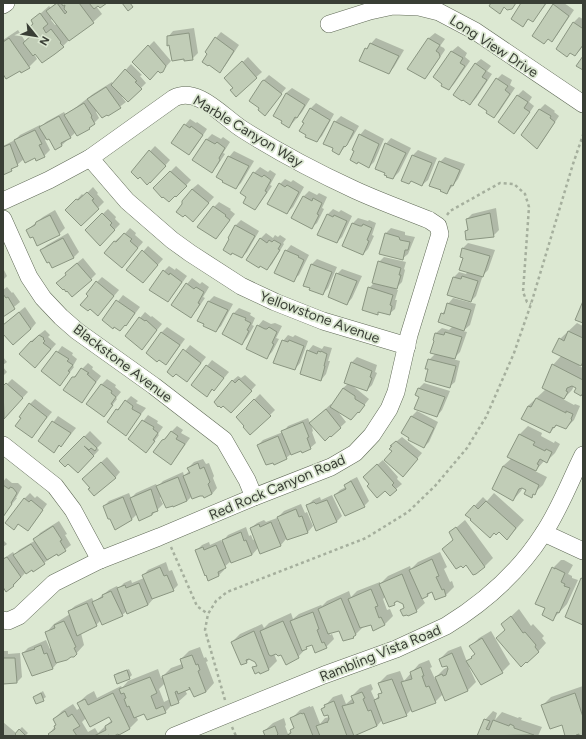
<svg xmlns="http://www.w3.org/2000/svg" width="586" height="739" font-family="Figtree,sans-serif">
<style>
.shadow{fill:#0003;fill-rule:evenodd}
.building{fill:#c1cdb7;stroke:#8b9682}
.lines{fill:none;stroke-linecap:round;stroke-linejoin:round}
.minor-casing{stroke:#606a57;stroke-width:18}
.path{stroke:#a5af9d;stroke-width:2.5;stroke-dasharray:3 3;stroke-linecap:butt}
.minor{stroke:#fff;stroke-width:17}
.labels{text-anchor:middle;stroke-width:3.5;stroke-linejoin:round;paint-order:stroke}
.street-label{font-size:14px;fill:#393e35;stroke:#dce8d2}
</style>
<rect width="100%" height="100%" fill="#dce8d2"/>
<g class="shadow">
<path d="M56 3H105L98 4 96 6 102 14 93 22 69 40 63 46 36 53 34 54 37 59 29 67 3 72V40L18 30 25 41 34 33V23L32 21 49 6 51 8ZM53 18 57 24 55 25 51 20Z"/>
<path d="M523 3H547L533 21 529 18 523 26Z"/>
<path d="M555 3H564L574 10 557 35 552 41 548 38 533 36Z"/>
<path d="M579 17 583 19V46L580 50 575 55 570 52 557 49 574 22Z"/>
<path d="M194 28 198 53 192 59 168 37 173 31Z"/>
<path d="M221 32 239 45 225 66 220 71 209 54 216 38Z"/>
<path d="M435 33 445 39 440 46 444 48 445 50 430 72 424 78 409 69 429 38Z"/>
<path d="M376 38 404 50 394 67 389 73 366 49Z"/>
<path d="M154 41 171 61 163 70 133 62Z"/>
<path d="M458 46 467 53 465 57 470 61 454 84 449 89 444 83 434 77 452 51Z"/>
<path d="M248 57 262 72 236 95 231 73Z"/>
<path d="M481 59 491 66 487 71 492 74 476 98 470 104 475 64Z"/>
<path d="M131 64 142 75 140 76 146 83 128 101 123 96 122 97 126 102 109 115 97 111 96 112 99 118 89 128 76 132 62 145 55 149 49 138H47L45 140 50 150 44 156 36 160 35 157 24 159 11 170 3 174V146L15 140 20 135 40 125 41 127 46 122 64 112 66 115 93 94 112 82 113 84Z"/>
<path d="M502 74 512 80 510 85 515 88 499 112 494 117 497 79Z"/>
<path d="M269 75 286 88 273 104 262 82Z"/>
<path d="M292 88 310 99 302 112 289 127 284 120 274 116 286 93Z"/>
<path d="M523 90 532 97 529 102 534 106 519 128 514 133 517 96Z"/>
<path d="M316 103 334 114 322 136 317 141 310 109Z"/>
<path d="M545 104 555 111 554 112 559 116 542 142 537 147 522 135 540 109Z"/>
<path d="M341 116 359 126 352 138 339 154 335 122Z"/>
<path d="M190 119 196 123 197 122 207 129 194 149 189 154 185 125Z"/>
<path d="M365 129 384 139 374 162 369 167 356 150 360 135Z"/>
<path d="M212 134 221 139 223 137 230 142 223 153 225 154 217 166 212 171 194 160 207 139Z"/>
<path d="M391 138 411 148 399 172 393 178 386 144Z"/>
<path d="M155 146 170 160 156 176 140 162Z"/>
<path d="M418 150 437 158 428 180 422 185 412 180 409 183 413 155Z"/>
<path d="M234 151 254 161 241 183 236 188 229 157Z"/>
<path d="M445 157 465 164 458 179 447 193 440 162Z"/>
<path d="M176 166 191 180 176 196H163L154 188Z"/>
<path d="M260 167 268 172 270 170 276 174 270 185 272 186 260 203 255 209 254 173Z"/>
<path d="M285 179 291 182 293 180 304 187 293 207 287 213 280 184Z"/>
<path d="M198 184 214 197 198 215 192 189Z"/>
<path d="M93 187 98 193 97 194 104 202 81 225 67 210 82 194 84 196Z"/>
<path d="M309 191 317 195 319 193 327 197 322 208 324 209 317 223 311 228 304 196Z"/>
<path d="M219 202 231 209 230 210 235 214 216 238 214 207Z"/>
<path d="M496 208 499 230 493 236 466 231 468 229 467 219 472 214Z"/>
<path d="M108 209 116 217 115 219 120 224 100 245 86 230Z"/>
<path d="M333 209 339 212 341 210 352 216 342 237 337 242 327 215Z"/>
<path d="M55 210 65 228 59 234 33 235 27 230 43 217Z"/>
<path d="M358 218 368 221 369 220 376 223 372 235 374 236 368 249 363 254 343 245 353 223Z"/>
<path d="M241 220 259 231 247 252 242 257 229 238 236 225Z"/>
<path d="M130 228 136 233 135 235 143 242 127 261 106 253 115 241 121 236 122 237Z"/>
<path d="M391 228 405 232V235L415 237 408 254 402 259 386 233Z"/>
<path d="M68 233 79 252 74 257 52 267 41 250 47 245Z"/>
<path d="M266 233 273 238 275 235 278 237 280 235 286 239 283 243 284 244 272 264 267 269 260 239Z"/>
<path d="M468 243 495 250 488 270 483 275 476 296 471 301 454 277 459 272 466 274 468 271 464 257 461 256 463 248Z"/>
<path d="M291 245 309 255 299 275 293 280 286 251Z"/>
<path d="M148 246 163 259 143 282 127 270Z"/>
<path d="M384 257 406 262 404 269 405 270 402 282 395 289 398 290 395 300H397L395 309 389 314 379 311 377 313 369 288 375 282 379 262Z"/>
<path d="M83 258 96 274 91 279 67 274 71 268Z"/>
<path d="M317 259 337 267 328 288 323 294 305 285 312 264Z"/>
<path d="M169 266 175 270 176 268 187 276 173 295 168 301 164 271Z"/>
<path d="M3 268 7 276 3 280Z"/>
<path d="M342 269 362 276 352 298 347 304 337 274Z"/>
<path d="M102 277 119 290 103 309 97 282Z"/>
<path d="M192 278 200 284 202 282 209 287 203 297 205 298 196 311 191 317 187 284Z"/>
<path d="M7 287 12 293 13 292 20 302 3 316V290Z"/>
<path d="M123 295 140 307 131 319 120 330 103 320Z"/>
<path d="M214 296 233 304 221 326 216 331 199 320 209 301Z"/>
<path d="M453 298 476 304 470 325 463 331 467 332 460 352 453 359 460 361 455 382 449 387 429 369V360L436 353 435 340H434L436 333 442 328 449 330 453 326 442 314 446 309 448 304Z"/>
<path d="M25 307 36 323 31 329 3 333V325Z"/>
<path d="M239 308 251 313 250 315 255 318 252 325 254 326 247 338 242 344 223 334 234 313Z"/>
<path d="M145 312 151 317 152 316 162 324 142 348 140 318Z"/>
<path d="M263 320 271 324 275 323 282 326 276 338 279 339 272 352 267 357 258 326Z"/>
<path d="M577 323 583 326V362L579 366 583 368V393L581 395 578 387 574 386 572 390 563 399 574 405 575 404 580 406 574 420 566 428 558 424 550 432 523 418 528 406 546 389 553 365 562 355 560 339Z"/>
<path d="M167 327 185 339 171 358 159 359 161 333Z"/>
<path d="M45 330 50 335 48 337 56 344 40 362 31 341Z"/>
<path d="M288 335 293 337 295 335 308 341 300 363 295 369 283 341Z"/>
<path d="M190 345 206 357 187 381 176 373 168 372Z"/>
<path d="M313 345 322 349 324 346 332 348 328 361H330L326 374 321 380 308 351Z"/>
<path d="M62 346 73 353 72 355 77 359 73 366 74 367 60 385 43 371Z"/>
<path d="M3 357 7 362 3 365Z"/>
<path d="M357 357 377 365 375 372 377 373 372 385 367 390 353 386 369 399 359 412 336 409 346 422 331 436 311 424 313 431 312 432 316 443 310 448 301 450 291 454 286 458 258 445 263 440 283 432 288 426 308 418 310 423 331 404 332 406 343 388 349 383 345 382 352 362Z"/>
<path d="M212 360 229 372 219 384 207 395V366Z"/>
<path d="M88 363 93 367 92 369 101 376 81 402 73 378Z"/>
<path d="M3 367 7 372 3 376Z"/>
<path d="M245 375 256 385 236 407 223 405 232 381 238 376 241 378Z"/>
<path d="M12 379 28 392 4 418 3 388Z"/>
<path d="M107 379 116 385 115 387 121 392 116 398 117 399 104 416 101 385Z"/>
<path d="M424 383 450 391 442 410 437 416 420 396 417 395 419 388Z"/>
<path d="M260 394 275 410 259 426H246L237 417Z"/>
<path d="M131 396 138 401 136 403 146 408 125 434 117 410Z"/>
<path d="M35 399 52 412 32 436 30 404Z"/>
<path d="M417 411 438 422 429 442 424 447 403 433 412 416Z"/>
<path d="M148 415 158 421 157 423 163 427 158 434 159 435 146 452 129 439Z"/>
<path d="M58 416 76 428 66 440 54 451 39 441Z"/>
<path d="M177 426 183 430 181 433 190 438 176 458 171 463 170 437 165 438Z"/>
<path d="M528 426 542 433 541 436 554 443 555 441 560 444 555 453 547 461 545 460 535 471 547 477 543 485 531 496 528 490 523 487 521 491 513 500 503 466 512 458 520 434Z"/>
<path d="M90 431 102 443 97 448 99 450 78 472 68 463 60 461Z"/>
<path d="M402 437 422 453 408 470 393 451V446L392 445Z"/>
<path d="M107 457 120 472 115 478 91 487 89 473Z"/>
<path d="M203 459 206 464 209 463 214 476 213 478 217 488 212 494 192 496 187 501 162 496 160 498 163 504 152 515 137 514 131 520 104 506 109 501 129 493 131 498 136 493 156 484 157 487 163 481 183 472 184 476 190 470 188 468 194 462Z"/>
<path d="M383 460 398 477 397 479 402 484 396 489 385 490 370 484 369 472Z"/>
<path d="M357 477 369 501 364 506 335 495 340 490 346 487 345 485 351 480Z"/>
<path d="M6 478 12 483H18L22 487 16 498H17L3 515V482Z"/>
<path d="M30 493 35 498 37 496 47 504 33 524 19 523 14 528 24 499Z"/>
<path d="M494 493 524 520 507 539 499 531 472 519 467 514 483 497 487 501Z"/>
<path d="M332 495 342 516 337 521 317 529 308 505 313 500 320 497 321 500Z"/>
<path d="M301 504 305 513 307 512 313 526 308 532 286 539 281 545 260 553 258 548 252 555 231 561 223 568 224 570 219 575 197 550 202 545 209 542 210 545 221 540 222 542 228 535 246 527 249 536 251 535 253 540 256 538 251 528 257 523 264 520 266 522 277 518 279 523 281 522 278 517 284 511Z"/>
<path d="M465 520 493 558 485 566 473 574 466 564 443 549 454 539 450 533Z"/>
<path d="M59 521 67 534 65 535 71 545 58 555 57 553 44 563 26 572 14 585 6 590 3 586V559L13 552 15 555 19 550 36 540 35 539 40 533Z"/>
<path d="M3 540 7 544 3 547Z"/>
<path d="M440 552 447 567 444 569 450 582 452 581 454 587 446 595 436 599 432 591 427 596 422 598 425 603 416 611 401 610 405 607 403 603 398 600 394 604 385 597 383 599 387 610 390 609 393 616 384 625 372 623 364 626 353 637 344 640 339 630 329 633 330 635 332 634 334 639 326 647 313 643 310 644 298 657 276 653 274 654 277 661 269 669 260 672 254 668 257 664 256 661 250 658 247 662 232 642 240 634 262 624 264 628 269 623 291 613 293 619 299 614 321 605 322 606 327 601 349 591 351 597 357 591 380 582V584L388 576 410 566 411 569 418 562Z"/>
<path d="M561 560H564L573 565 568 574 572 576V578L578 580 567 604 553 619 546 608 553 568Z"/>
<path d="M166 562 169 571 172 570 178 585 173 590 153 598V599L148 605 127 611 122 615 101 620 96 625 81 633 84 645 74 656 58 662 53 668 32 675 23 653 28 648 46 640 50 649 52 648 46 633 54 624 70 614 69 611 75 606 92 598 94 602 109 590 117 586 118 589 124 583 131 580 132 583 144 578 143 576 148 570Z"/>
<path d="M519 609 531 626 533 624 544 636 542 638 546 643 535 655 502 625Z"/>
<path d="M491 631 510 664 502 672 469 667 476 682 468 690 445 699 443 694 435 702 412 709 406 715 382 720 377 726 354 734 352 736H263L265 734 264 731 273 723 284 718 286 725 285 726 288 734 295 727 291 719 300 710 310 706V707L313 706 320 724 325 718 330 717 322 709 333 697 342 694 346 704 353 698 352 696 360 688 371 684 373 689 371 691 375 700 382 692 379 683 387 675 400 671 404 681 419 664 429 660 432 667 430 668 435 679 437 678 436 677 444 669 448 667 440 659 448 651 461 646 467 662 476 653 471 646 479 638Z"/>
<path d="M200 647 204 658 206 657 208 661 206 662 214 683 206 692 190 688 185 690 187 694 178 702 173 704 165 712 145 713 136 716 138 720 130 728 112 736H111L110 733 105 736H51L49 734 57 724 54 719 62 711 73 704 77 710 81 707 78 703 87 695 94 691 97 698 121 686 122 688 128 681 158 669 161 678 171 668 182 664 181 659 189 651ZM165 683 170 699 164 702 159 689ZM110 716 112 720 98 733 95 728 88 732 82 722 86 718Z"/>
<path d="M3 651H8V654L20 653 22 677 17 682 3 683Z"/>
<path d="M129 669 132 675 129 678 115 676 117 673Z"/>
<path d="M583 686V735L580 734 578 736H566L562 723 543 705 551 697Z"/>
<path d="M43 691 46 697 37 703 34 697Z"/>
<path d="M493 711 497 713 495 720 502 712 518 718 519 717 522 718 521 720 542 727 538 736H478L485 720Z"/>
<path d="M3 722 16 733 22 727 28 733 25 736H19L16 734 15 736H3Z"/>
</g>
<g class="building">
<path d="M57 3 65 14 67 12 64 9 65 5 63 6 61 3H79L94 23 69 41 46 11Z"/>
<path d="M89 3H107L100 8 98 6 94 9Z"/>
<path d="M122 3H130L133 7 128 11Z"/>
<path d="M491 3H516L512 9 507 10 504 7 500 14 489 6Z"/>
<path d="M521 3H546L533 22 528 19 523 27 511 19Z"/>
<path d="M553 4 569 16 552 42 548 39 544 44 532 36Z"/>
<path d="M40 13 48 24 43 28 46 33 51 29 61 42 60 43 64 47 55 54 42 63 35 54 33 56 23 43 33 34 28 28 33 24 31 20Z"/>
<path d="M573 22 582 28 583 27V45L575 56 570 53 567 57 556 49Z"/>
<path d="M189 33 193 60 184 61V59L172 61 169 45 167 46V36Z"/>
<path d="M215 37 234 51 220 73 209 65 208 66 202 62 207 54 205 52Z"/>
<path d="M9 38 30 68 21 73 20 71 6 79 3 74V42Z"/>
<path d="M428 38 440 45 436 51 439 53 440 57 425 79 407 69Z"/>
<path d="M370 43 399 56 389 74 359 61 365 48 367 49Z"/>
<path d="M148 45 166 66 163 72 160 73 158 71 150 80 132 62Z"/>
<path d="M451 51 463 58 460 63 465 66 449 90 441 86 442 84 433 77Z"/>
<path d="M583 56V70L576 66Z"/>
<path d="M242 61 257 78 236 97 230 90 233 88 224 78Z"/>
<path d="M475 63 486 71 482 77 487 80 470 105 463 100 462 101 453 95Z"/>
<path d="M125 69 137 81 135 82 142 89 128 102 111 85Z"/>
<path d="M496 78 508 86 505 90 510 94 494 118 486 113 487 111 478 105Z"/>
<path d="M264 80 282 94 265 116 258 110 259 108 249 101 262 81Z"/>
<path d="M106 87 121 108 108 116 107 115 102 118 87 99Z"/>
<path d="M286 93 305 105 297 118 295 117 289 128 281 123 282 121 273 116Z"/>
<path d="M517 95 528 102 524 108 530 112 514 134 498 122Z"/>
<path d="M84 103 92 116 91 117 95 124 89 128 90 129 77 136 64 115Z"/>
<path d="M310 108 330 120 317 142 305 137 306 135 299 131 304 123 302 122Z"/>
<path d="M539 109 551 116 550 118 555 122 537 149 521 135Z"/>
<path d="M59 116 71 138 61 143 62 146 55 150 49 139 47 140 39 127Z"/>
<path d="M334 121 354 131 347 145 345 147 344 146 339 155 332 151 333 148 323 144Z"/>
<path d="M184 124 190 128 191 126 203 135 189 155 171 143Z"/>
<path d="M35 130 42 144 39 145 45 157 36 161 35 158 25 163 14 140Z"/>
<path d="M359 134 379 144 369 168 358 162 357 164 350 160 354 151 352 150Z"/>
<path d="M206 139 215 144 217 142 225 148 219 158 220 160 212 173 192 160Z"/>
<path d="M385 143 406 153 393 179 386 177 387 176 384 175 385 173 375 169Z"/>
<path d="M10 144 18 166 11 169 12 171 3 175V147Z"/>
<path d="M149 150 166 166 150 183V182L147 185 140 177 138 179 131 172Z"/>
<path d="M412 155 432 163 422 186 411 181 409 184 401 181Z"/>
<path d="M228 156 249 166 236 189 222 182 223 181 216 177Z"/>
<path d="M439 161 460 170 453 186 451 185 447 194 440 191 441 190 429 186Z"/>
<path d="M170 171 187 186 176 197 175 196 169 202 163 197 162 198 153 188Z"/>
<path d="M253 172 262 177 264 175 271 180 265 191 267 192 255 210 243 203 246 197 240 193Z"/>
<path d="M279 183 285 187 287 185 299 192 287 214 267 204Z"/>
<path d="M192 189 209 203 193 222 185 215 183 217 176 212 182 204V201Z"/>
<path d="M87 192 94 199 92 200 94 203 99 209 81 226 65 210 76 199 78 200Z"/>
<path d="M303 196 312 201 313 198 322 203 317 214 319 215 312 229 291 218Z"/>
<path d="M213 206 226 215 225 216 230 220 216 239 197 227Z"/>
<path d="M102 213 112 223 110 225 115 230 100 246 85 230Z"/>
<path d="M490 213 494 237 466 240 465 231 468 230 466 219Z"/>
<path d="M327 214 333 217 334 215 347 221 337 243 317 235Z"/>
<path d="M50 215 60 235 37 246 33 237 30 238 26 230 35 225 36 222Z"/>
<path d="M352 223 360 226H362L363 224 372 228 367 240 369 241 363 255 342 246Z"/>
<path d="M235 225 255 236 242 258 232 253 231 255 223 250 229 239 228 238Z"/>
<path d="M124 233 132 239 130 241 138 248 122 268 104 253 114 241 116 242 117 241Z"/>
<path d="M385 233 399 237 400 240 410 242 408 250H405L403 260 379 254Z"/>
<path d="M63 238 74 258 52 268 49 262 47 263 40 250Z"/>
<path d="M260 238 267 243 269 240 272 242 274 240 281 244 278 249 280 250 267 270 260 266 259 268 246 260Z"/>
<path d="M462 248 490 256 483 277 459 270 463 258 460 257Z"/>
<path d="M142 250 158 265 143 283 126 270Z"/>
<path d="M285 250 299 256 298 257 304 260 294 282 274 273Z"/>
<path d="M378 261 401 268 399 275H401L397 289 372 283Z"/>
<path d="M77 263 92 280 72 297 67 291 66 292 64 289 63 290 56 283 66 275 65 273Z"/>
<path d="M311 264 332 272 323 295 309 290 310 288 303 286Z"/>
<path d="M163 270 169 275 170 273 182 282 168 302 149 290Z"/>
<path d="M336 273 357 281 347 305 328 297Z"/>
<path d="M462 276 478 281 471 302 447 295 453 277 461 279Z"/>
<path d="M96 281 114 296 98 316 90 309 88 311 80 305 88 296 86 294Z"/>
<path d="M186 283 194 289 196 287 204 292 198 303 200 304 191 318 171 305Z"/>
<path d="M368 287 393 295 390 305 392 306 390 315 378 312V315L362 310Z"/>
<path d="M3 294 6 298 8 297 15 309 3 317Z"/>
<path d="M116 300 135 313 126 326 125 325 120 331 114 327 113 329 102 320Z"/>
<path d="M208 301 228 310 216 332 203 326 204 324 197 321Z"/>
<path d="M583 301V323L575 320Z"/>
<path d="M447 303 471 310 464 331 438 322 441 313 444 314Z"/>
<path d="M19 312 31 329 13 345 3 334V325Z"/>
<path d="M233 313 246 318 245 320 251 323 247 330 249 331 242 345 222 334Z"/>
<path d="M139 317 145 321 146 320 157 330 142 350 125 336Z"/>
<path d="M257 325 265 329H267L269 327 277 332 272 343 274 344 267 359 246 349Z"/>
<path d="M568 331 583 338V362L581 366 552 352 559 338 564 341Z"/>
<path d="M161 332 180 345 166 365 159 360 157 362 146 353Z"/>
<path d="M445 332 462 337 455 359 430 353 434 341 433 340 435 333 444 335Z"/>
<path d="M39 335 44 338 43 339 45 341 43 343 51 349 35 368 19 354 31 341 32 342Z"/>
<path d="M282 340 288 342 289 340 304 346 295 370 273 363Z"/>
<path d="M183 349 201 363 187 382 176 374 173 377 167 372Z"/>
<path d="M307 350 317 354 318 351 321 352V351L327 354 324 366H325L321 381 300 374Z"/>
<path d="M56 351 69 359 67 361 73 365 68 371 70 372 60 386 41 371Z"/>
<path d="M428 359 456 366 450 388 425 381 428 369H425Z"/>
<path d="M351 362 372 371 370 377 372 378 367 391 344 383Z"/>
<path d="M552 364 583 380V393L581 396 574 392 576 388 572 386 567 388 566 391 568 392 564 399 542 388Z"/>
<path d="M206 365 224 378 214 391 212 389 207 397 191 385Z"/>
<path d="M81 368 89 373 87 374 96 382 82 403 63 390 72 377H75Z"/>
<path d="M239 379 252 391 231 413 223 406 221 408 219 406 218 407 214 402 232 380 235 383Z"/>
<path d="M6 383 23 398 4 419 3 386Z"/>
<path d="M101 384 112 391 111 393 116 397 111 404 113 405 104 417 86 404Z"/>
<path d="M343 388 355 396V399L365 405 359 413 358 412 351 420 330 407Z"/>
<path d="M418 388 445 397 437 417 414 409 419 397 415 395Z"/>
<path d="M536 398 566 413V411L573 414 571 419 572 420 566 429 556 425 554 428 553 427 550 433 521 419 528 406 531 407Z"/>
<path d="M254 399 271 416 250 435 243 427 244 426 236 417Z"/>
<path d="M125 400 133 406 132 409 141 414 126 436 107 422 116 409 118 410Z"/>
<path d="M29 403 47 417 32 438 15 426 21 418 19 417Z"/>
<path d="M326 409 341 428 331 437 330 436 325 441 309 423Z"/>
<path d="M411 416 434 428 424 448 408 440 409 438 401 433Z"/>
<path d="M142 420 154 427 153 429 158 433 153 440 155 441 146 453 128 439Z"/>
<path d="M52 421 71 433 61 447 59 445 54 453 38 441Z"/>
<path d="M303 422 309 437 307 438 311 449 302 453 301 451 291 455 281 431Z"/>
<path d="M171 431 178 436 176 439 185 444 171 465 153 452 162 440 165 439Z"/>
<path d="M519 434 535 442 533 445 545 451 546 449 552 452 547 463 540 459 537 464 539 465 536 471 507 457Z"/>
<path d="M84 436 97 448 95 451 91 448 89 450 84 446 94 456 78 473 68 464 65 467 59 461Z"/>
<path d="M278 436 287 459 274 465 273 463 266 465 257 445Z"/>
<path d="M396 441 418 459 403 477 384 460 392 451 389 449 392 446H390Z"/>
<path d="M101 462 116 478 94 496 88 489 90 488 82 479Z"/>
<path d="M198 463 200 469 204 467 210 482 208 484 212 494 204 498 203 496H200L192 499 183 476 190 473 187 468Z"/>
<path d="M377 464 394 483 392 485 397 490 390 496 385 491 377 498 367 486 369 484 363 477Z"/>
<path d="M503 466 539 485 535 495 533 494 532 498 524 494 526 490 522 488 519 489 513 501 492 489Z"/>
<path d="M178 477 187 501 173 507V506L166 508 156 486Z"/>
<path d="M351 481 365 507 345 516 334 495 346 489 344 485Z"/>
<path d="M3 485 9 489 10 487 13 488 17 493 11 503 12 504 3 517Z"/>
<path d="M151 489 158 511 152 513V515L139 521 130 498Z"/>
<path d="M123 497 132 520 115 530 110 519H108L103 506Z"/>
<path d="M24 498 29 502 31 500 43 510 28 531 18 524 14 530 5 523Z"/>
<path d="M327 500 337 522 316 531 306 505 314 502 316 504Z"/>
<path d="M486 501 516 528 507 540 499 532 496 535 494 533 490 538 470 520 471 519 465 515 474 505 478 509Z"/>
<path d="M296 509 299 517 302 516 308 533 287 540 277 517Z"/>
<path d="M271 522 281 546 260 554 250 528 259 524 260 527Z"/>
<path d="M53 526 62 540 60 541 66 551 58 556 57 554 47 560 33 539Z"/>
<path d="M456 527 485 567 476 574 473 575 466 565 463 568 461 566 456 569 442 549 453 540 449 532Z"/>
<path d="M241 532 244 541 246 540 252 555 231 563 222 540Z"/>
<path d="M31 544 45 564 33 572 32 570 26 574 13 555Z"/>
<path d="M216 545 226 568 218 572 219 576 208 581 206 575 205 576 195 550 203 547 204 550Z"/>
<path d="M7 557 21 577 13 585 14 586 6 592 3 587V559Z"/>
<path d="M432 559 439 576 436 577 442 590 444 589 446 596 435 600 432 592 427 594 428 596 422 599 409 570Z"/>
<path d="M160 567 164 576 167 575 174 591 152 599 142 575Z"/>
<path d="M552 567 555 569V568L565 573 561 582 565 584 564 586 570 588 559 613 557 612 553 621 542 615 545 608 535 604Z"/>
<path d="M402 574 417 612 408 616 407 615 403 616 400 610 404 608 403 604 397 601 394 603 395 605 389 607 379 584Z"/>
<path d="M581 578 583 579V625L565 617Z"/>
<path d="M139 583 148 605 127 614 117 588 125 585 126 588Z"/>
<path d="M371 589 378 606 375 607 379 618 381 617 385 625 373 631 371 625 360 628 348 599Z"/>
<path d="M111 591 123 616 102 625 92 602 103 597 102 595Z"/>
<path d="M341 598 356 635 353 637 354 638 343 641 339 631 328 634 318 609Z"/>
<path d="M87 603 97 626 77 636 68 611Z"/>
<path d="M313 612 319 629 317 630 322 643 324 642 327 648 315 653 312 645 306 647 307 649 302 651 290 621Z"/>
<path d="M511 616 523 633 525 632 536 645 535 647 539 652 527 663 526 662 521 667 496 638 505 630 501 624Z"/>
<path d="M64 621 76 647 74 648 77 654 74 657H71L67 660 56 663 45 632 55 628 54 625Z"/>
<path d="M283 621 299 658 286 665 281 655 278 656 276 654 271 656 269 655 260 631Z"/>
<path d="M254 631 269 670 260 674 259 672 255 674 252 667 257 666 255 662 249 659 246 660 247 663 241 665 231 642Z"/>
<path d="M482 638 503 673 481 685 466 661 472 658 471 657 475 654 469 646Z"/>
<path d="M41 645 44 654 47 653 53 669 32 676 22 653 35 649 34 648Z"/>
<path d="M452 653 468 691 445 701 435 677 442 674 443 676 446 675 448 669 447 666 442 667 439 659Z"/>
<path d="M192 655 196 665 198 664 200 670 198 671 206 692 194 697 189 687 190 689 178 694 177 691 175 692 179 703 171 706 162 676 183 668 180 659Z"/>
<path d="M3 656V658H15L17 683 3 684Z"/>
<path d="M421 667 424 676H422L426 687 429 686 436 703 412 712 401 682 412 679 410 672Z"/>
<path d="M127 670 130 679 117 684 114 675Z"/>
<path d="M150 677 157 693 151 696 156 709 163 706 166 713 147 720 144 714 134 718 129 706 127 707 124 699 126 698 124 693 121 694 119 689Z"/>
<path d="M392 679 407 716 383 724 374 700 379 698 378 694 382 693 378 683Z"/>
<path d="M362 692 365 698 363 699 368 711 371 710 377 726 354 736 342 706 354 703 351 696Z"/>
<path d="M41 693 44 701 36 704 33 697Z"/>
<path d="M113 693 130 729 119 735 118 734 114 736H110L109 735 107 736H94L106 730 105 726 112 722 109 717 90 727 77 703 85 699 88 705Z"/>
<path d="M575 693 583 717V736H579V734L576 735V736H565L562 725 550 729 541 705Z"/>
<path d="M334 701 347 736H320L316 726 327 722V723L329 719 328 715 324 716 321 709 325 707 324 705Z"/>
<path d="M65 711 68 717 72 714 80 726 73 730 77 736H50L48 734 55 729 54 726 56 725 53 719Z"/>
<path d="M301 713 302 714 304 713 313 736H286L291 733 290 730 294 728 290 718Z"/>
<path d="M484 719 490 721 486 729 489 730 493 720 509 726 510 724 514 726V728L534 735 477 736Z"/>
<path d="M275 726 278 734 277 735V736H265L263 731Z"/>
<path d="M19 729 26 736H17L15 734Z"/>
</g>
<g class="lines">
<defs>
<g id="minor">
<path d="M3 5 6 3"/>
<path d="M329 24 370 11 393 6 419 7 439 12 475 31 583 104"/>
<path d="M90 158 127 201 172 240 190 253 241 286 275 302 323 321 407 346"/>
<path d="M3 201 49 180 90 158 174 98C198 86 223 117 242 129 278 152 316 172 355 190 379 201 404 210 429 220L438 226 440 234 409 335 396 392 389 409 372 435 355 453 331 467 254 497 159 537 100 560 54 583 19 616 8 621 3 620"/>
<path d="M3 219 29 277 43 298 61 317 77 331 154 386 224 440 247 480 254 497"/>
<path d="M3 445 55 486 73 510 100 560"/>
<path d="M544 533 583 551"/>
<path d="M174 736 324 675 396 649 446 626C485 602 518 573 543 534 559 511 570 481 583 455"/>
</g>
</defs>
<use href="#minor" class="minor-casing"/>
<g class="path">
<path d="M447 215 450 211 500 183 514 184 525 194 529 207 523 292 527 302 531 304"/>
<path d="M171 547 197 606 208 614"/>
<path d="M225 700 205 630 208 614 216 601 227 592 366 538 408 512 435 486 467 448 486 417 514 353 531 304 573 164 583 135"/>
<path d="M232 727 236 736"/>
</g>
<use href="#minor" class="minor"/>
</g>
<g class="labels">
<g class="street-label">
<text transform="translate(494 46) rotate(33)" y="5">Long View Drive</text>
<text transform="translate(248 131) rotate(31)" y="5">Marble Canyon Way</text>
<text transform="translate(320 317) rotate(20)" y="5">Yellowstone Avenue</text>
<text transform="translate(123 363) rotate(37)" y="5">Blackstone Avenue</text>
<text transform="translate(277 487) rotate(-23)" y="5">Red Rock Canyon Road</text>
<text transform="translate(380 653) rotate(-22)" y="5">Rambling Vista Road</text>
</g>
</g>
<rect width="586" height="739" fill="none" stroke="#393e35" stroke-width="8"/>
<g transform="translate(36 36) rotate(120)" stroke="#dce8d2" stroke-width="3" paint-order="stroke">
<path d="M0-3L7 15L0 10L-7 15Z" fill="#393e35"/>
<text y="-6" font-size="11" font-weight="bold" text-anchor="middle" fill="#393e35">N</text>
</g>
</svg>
